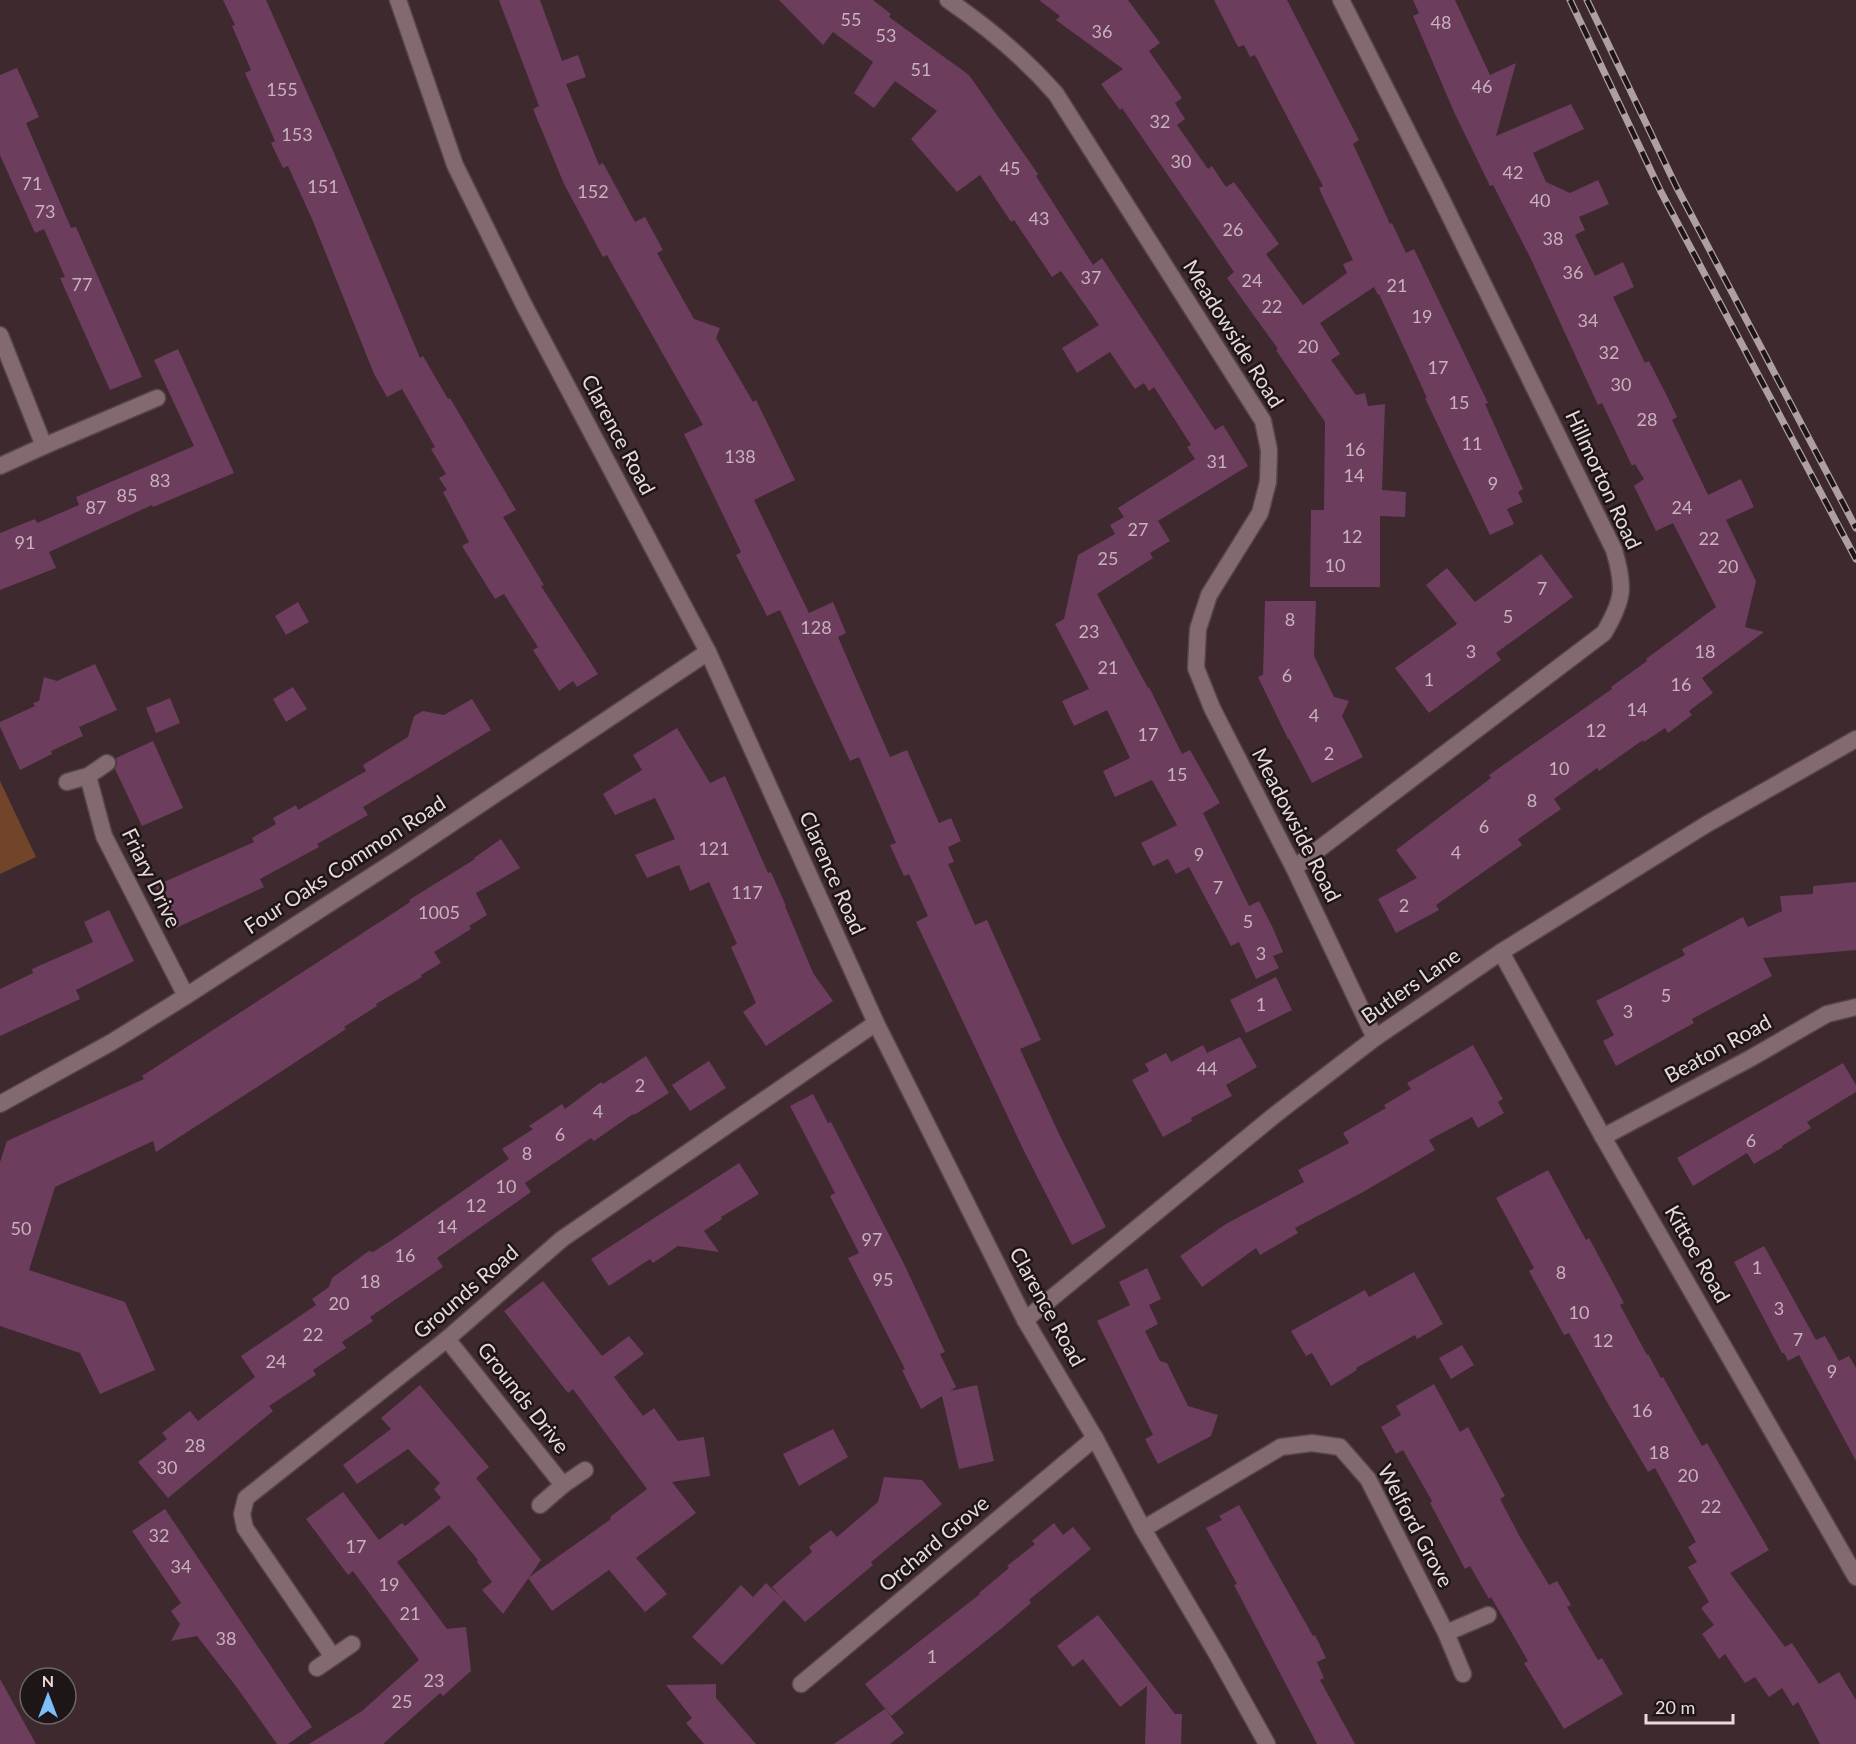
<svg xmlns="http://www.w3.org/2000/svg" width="1856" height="1744" font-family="Lato,sans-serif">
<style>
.green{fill:#72452b}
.building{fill:#6d3d5e}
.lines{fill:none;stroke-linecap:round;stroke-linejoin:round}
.minor-casing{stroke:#574549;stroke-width:19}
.tertiary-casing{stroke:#574549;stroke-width:19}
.minor{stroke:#826a70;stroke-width:16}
.tertiary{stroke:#826a70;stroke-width:16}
.rail-casing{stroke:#af9fa3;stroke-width:7}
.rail{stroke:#1e1517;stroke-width:4.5;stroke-dasharray:14;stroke-linecap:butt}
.labels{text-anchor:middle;stroke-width:5;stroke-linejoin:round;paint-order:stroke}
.number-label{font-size:18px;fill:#c8b2bc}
.street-label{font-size:21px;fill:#e7d9dc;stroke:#1e1517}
</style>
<rect width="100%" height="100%" fill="#3d292e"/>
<path class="green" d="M0 781 36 857 0 874Z"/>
<g class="building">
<path d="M223 0H266L334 153 420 358 423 356 448 399 450 398 516 510 503 517 544 585 541 586 598 674 577 687 573 681 559 691 533 650 538 647 504 594 495 599 462 546 469 542 443 492 447 490 439 478 446 474 431 449 435 447 402 389 387 397 374 374 312 219 288 166 283 168 271 143 275 141 245 73 251 70 232 26 235 25Z"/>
<path d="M499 0H540L562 61 578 55 586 77 566 84 599 165 603 163 635 222 645 217 663 250 657 253 694 319 720 328 716 338 753 402 756 400 795 480 754 500 809 613 833 602 846 633 838 637 890 757 907 750 939 823 951 818 961 841 948 847 954 862 948 864 975 925 987 920 1041 1040 1020 1049 1059 1134 1106 1227 1072 1245 1024 1151 916 922 928 916 909 874 904 876 890 845 896 843 859 757 850 761 780 610 767 616 736 555 741 552 684 434 703 425 607 255 603 257 564 184 533 109 539 106Z"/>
<path d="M779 0H873L891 14 889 17 969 75 1038 174 1036 176 1093 265 1102 258 1215 430 1223 425 1248 466 1158 521 1170 541 1150 553 1153 558 1097 594 1148 688 1149 687 1182 754 1190 750 1220 803 1203 813 1249 906 1259 901 1272 926 1283 952 1273 956 1279 968 1256 979 1239 942 1231 946 1189 867 1176 874 1168 859 1153 866 1141 843 1177 825 1152 780 1115 797 1103 771 1130 758 1107 710 1074 726 1062 701 1089 689 1055 624 1064 619 1078 555 1115 534 1110 525 1124 517 1118 508 1195 459 1187 447 1191 445 1154 387 1149 391 1144 383 1135 389 1110 352 1077 373 1062 348 1099 325 1061 271 1052 277 1014 220 1011 222 980 175 957 192 911 139 937 111 895 81 874 108 854 93 873 62 833 32 823 45Z"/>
<path d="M1039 0H1128L1160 43 1149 51 1182 98 1175 103 1185 119 1177 125 1208 169 1212 166 1226 187 1234 182 1279 244 1266 254 1303 305 1347 273 1343 264 1353 260 1323 197 1319 188 1323 186 1255 55 1250 57 1244 45 1238 47 1214 0H1287L1359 140 1353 144 1390 224 1392 223 1406 253 1414 249 1488 403 1485 404 1523 489 1518 492 1523 502 1507 509 1514 524 1490 535 1425 398H1427L1407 354 1379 294 1378 295 1374 287 1320 323 1340 354 1331 360 1356 395 1365 393 1368 406 1385 404 1382 490 1406 492 1405 517 1380 516V587H1310L1311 510H1324L1325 422 1276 350 1278 349 1227 278 1234 272 1122 108 1120 110 1101 84 1123 69 1056 20 1060 16Z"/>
<path d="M1413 0H1455L1490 75 1516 63 1496 136 1571 104 1584 129 1533 153 1546 182 1570 193 1598 180 1609 204 1579 217 1585 230 1575 235 1595 276 1623 262 1634 287 1613 297 1645 363 1649 361 1666 394 1677 417 1672 420 1708 495 1741 479 1754 507 1726 520 1756 581 1745 627 1764 632 1702 678 1713 693 1689 711 1692 715 1668 733 1665 728 1644 742 1643 740 1599 771 1597 768 1554 799 1561 809 1518 839 1522 845 1436 905 1439 910 1396 933 1378 899 1417 878 1396 850 1491 778 1489 775 1612 689 1611 687 1647 661 1646 659 1716 607 1673 523 1656 531 1634 486 1644 479 1635 464 1632 466 1602 403 1598 405 1530 257 1493 185 1490 186 1454 112 1413 16 1419 13Z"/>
<path d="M17 68 39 117 26 123 71 228 76 227 142 377 110 390 60 278 65 277 44 229 35 233 0 155V75Z"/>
<path d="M178 349 234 473 153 507 152 505 49 552 56 568 0 590V533L35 519 37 523 79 505 76 497 194 446 154 360Z"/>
<path d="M1541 554 1573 597 1496 653 1501 660 1429 713 1395 668 1457 624 1426 585 1447 568 1475 602Z"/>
<path d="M1265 601H1316L1314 656 1334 697 1349 701 1342 716 1363 757 1312 783 1289 739H1288L1258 677 1263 675Z"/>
<path d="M298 602 309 622 286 635 275 616Z"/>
<path d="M95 664 117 710 79 727 83 736 51 751 52 754 20 770 0 727V722L35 706 33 703 39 701 44 677 57 681Z"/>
<path d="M293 687 307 709 286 722 273 699Z"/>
<path d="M170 698 180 723 156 733 146 708Z"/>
<path d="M472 699 491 730 363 807 368 815 317 844 319 847 260 879 264 887 174 929 155 886 254 842 252 838 276 824 273 818 296 805 298 810 366 771 363 765 408 737 414 716 423 711 444 715Z"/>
<path d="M677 728 710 783 725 776 768 873 771 872 786 906H785L813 973 833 1001 766 1046 743 1012 756 1003 731 947 737 944 709 882 690 891 679 865 647 878 635 855 675 839 655 798 615 815 603 794 642 770 633 755Z"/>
<path d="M153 741 183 808 142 826 115 769 117 763 116 758Z"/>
<path d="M501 839 520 868 476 893 487 915 469 926 471 929 434 952 441 963 421 975 422 977 376 1004 377 1006 344 1027 346 1029 282 1071 156 1152 153 1141 55 1187 29 1270 125 1302 155 1370 100 1394 80 1353 0 1326V1162L7 1141 144 1079 142 1076 392 914 410 902 409 900 475 859 474 858Z"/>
<path d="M1856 882V950L1763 958 1772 976 1692 1019 1694 1023 1616 1066 1603 1041 1614 1035 1596 1001 1685 955 1682 949 1743 917 1748 927 1782 911 1780 896 1813 894V886Z"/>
<path d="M109 910 134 961 76 990 80 999 0 1036V989L33 973 32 969 93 942 84 922Z"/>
<path d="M1276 977 1292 1010 1246 1033 1230 1000Z"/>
<path d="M1240 1037 1257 1067 1226 1085 1232 1096 1191 1118 1192 1121 1163 1137 1132 1080 1149 1071 1145 1064 1166 1053 1171 1062 1203 1045 1207 1053Z"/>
<path d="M1473 1045 1503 1099 1498 1102 1504 1113 1478 1128 1472 1117 1429 1140 1435 1150 1363 1192 1295 1228 1298 1233 1260 1255 1256 1248 1202 1287 1180 1256 1226 1224 1304 1182 1298 1170 1349 1143 1343 1133 1386 1108 1384 1105 1411 1089 1407 1083Z"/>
<path d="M646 1056 669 1093 634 1115 633 1114 594 1141 591 1138 525 1183 531 1192 437 1258 443 1267 370 1317 373 1321 342 1342 346 1348 313 1370 316 1375 269 1406 273 1411 168 1498 138 1462 167 1439 162 1433 190 1411 198 1421 255 1377 241 1356 316 1305 312 1299 329 1287 332 1278 369 1251 373 1252 392 1240 509 1159 502 1149 533 1129 529 1126 562 1104 565 1109 601 1082 603 1084Z"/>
<path d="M709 1061 726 1088 690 1111 672 1085Z"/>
<path d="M1843 1063 1856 1085V1092L1807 1122 1811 1128 1782 1146 1783 1147 1754 1164 1747 1153 1693 1186 1677 1158Z"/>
<path d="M813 1094 828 1123 831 1122 904 1264 945 1352 940 1354 956 1387 950 1391 977 1385 994 1461 959 1469 942 1396 921 1409 902 1370 905 1369 848 1258 859 1253 830 1196 835 1193 790 1106Z"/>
<path d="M739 1163 759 1194 721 1217 722 1219 704 1231 719 1252 678 1246 653 1263 650 1259 609 1286 591 1259Z"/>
<path d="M1548 1170 1586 1240 1589 1238 1624 1303 1620 1305 1647 1355 1648 1354 1661 1378 1663 1377 1702 1446 1707 1443 1769 1550 1730 1573 1785 1647 1792 1643 1819 1684 1839 1672 1856 1700V1744H1820L1798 1702 1793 1706 1782 1688 1769 1697 1755 1677 1745 1683 1725 1654 1719 1659 1702 1634 1714 1625 1701 1608 1709 1602 1688 1567 1697 1562 1688 1547 1696 1542 1655 1468 1648 1472 1607 1402 1569 1333 1564 1335 1529 1271 1534 1268 1496 1198Z"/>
<path d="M1764 1246 1816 1340 1825 1336 1839 1361 1849 1356 1856 1368V1461L1799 1355 1788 1361 1784 1353H1782L1734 1262Z"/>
<path d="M1147 1268 1161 1299 1149 1305 1158 1324 1145 1331 1160 1361 1167 1363 1188 1406 1218 1415 1211 1436 1158 1464 1145 1439 1153 1435 1097 1321 1130 1305 1119 1282Z"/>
<path d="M1414 1272 1443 1324 1417 1339 1415 1335 1356 1368 1357 1370 1331 1386 1312 1353 1306 1356 1291 1331 1365 1290 1369 1297Z"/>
<path d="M543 1281 602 1356 629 1336 644 1354 614 1377 643 1416 654 1408 678 1441 704 1437 710 1476 672 1482 696 1513 636 1558 667 1594 645 1612 609 1570 552 1611 528 1578 611 1519 610 1517 647 1489 573 1389 568 1393 504 1311Z"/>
<path d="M1462 1345 1474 1365 1451 1379 1439 1358Z"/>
<path d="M1434 1384 1460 1432 1468 1427 1505 1496 1500 1499 1520 1537 1549 1585 1557 1581 1571 1605 1567 1607 1598 1660 1602 1658 1623 1694 1564 1729 1524 1663 1528 1661 1491 1597 1489 1599 1470 1566 1465 1569 1430 1503 1432 1501 1403 1450 1396 1454 1381 1427 1401 1415 1396 1406Z"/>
<path d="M420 1385 489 1467 476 1478 541 1560 503 1614 482 1590 492 1582 477 1562 478 1560 449 1525 397 1562 447 1629 466 1627 471 1671 443 1696 440 1693 383 1744H309L362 1711 419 1660 353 1571 348 1575 306 1519 343 1492 379 1540 402 1523 405 1526 441 1498 434 1489 440 1483 408 1449 357 1484 343 1465 391 1429 381 1418Z"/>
<path d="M833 1429 848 1457 799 1486 783 1454Z"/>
<path d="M884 1477 922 1480 942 1504 871 1562 873 1565 805 1622 784 1600 722 1665 692 1637 741 1585 753 1597 766 1583 782 1598 772 1587 812 1552 809 1547 831 1530 837 1537 878 1502Z"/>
<path d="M1239 1505 1313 1636 1315 1635 1326 1658 1317 1662 1324 1678 1320 1680 1355 1744H1317L1234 1585 1237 1584 1206 1528 1222 1520 1219 1516Z"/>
<path d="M165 1509 312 1727 288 1744H277L238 1689 197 1636 171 1641 180 1624 171 1611 181 1603 132 1531Z"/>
<path d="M1054 1523 1063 1535 1073 1527 1091 1549 1029 1600 1031 1603 1002 1628 891 1716 865 1684 980 1594 979 1593 1009 1568 1007 1566 1035 1544 1032 1541Z"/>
<path d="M1098 1615 1175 1714H1182L1181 1744H1145L1147 1686 1120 1707 1083 1659 1073 1667 1057 1646Z"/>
<path d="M0 1679 36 1744H0Z"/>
<path d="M716 1684V1698L756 1744H704L686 1723 692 1718 666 1685Z"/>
<path d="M885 1709 904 1733 890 1744H834Z"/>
</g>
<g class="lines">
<defs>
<g id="minor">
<path d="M948 0C987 27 1025 58 1056 94L1263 421 1269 450 1268 482 1260 513 1209 595 1198 629 1196 668 1212 708 1294 868 1375 1038"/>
<path d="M0 335 44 446 0 466"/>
<path d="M44 446 157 398"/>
<path d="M88 776 107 763"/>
<path d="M67 782 88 776 104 836 186 996"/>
<path d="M1294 868 1604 633C1624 599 1625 587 1614 550L1439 194 1341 0"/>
<path d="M1501 952 1603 1137 1856 1577"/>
<path d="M0 1104 112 1042 186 996 406 854 708 652"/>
<path d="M1603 1137 1751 1058 1827 1014 1856 1007"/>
<path d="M1025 1320 1276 1114 1375 1038 1501 952 1707 824 1856 739"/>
<path d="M447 1339 563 1485"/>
<path d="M540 1505 563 1485 585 1470"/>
<path d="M1143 1529 1281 1447 1312 1443 1340 1447 1368 1479 1446 1633 1463 1674"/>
<path d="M1446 1633 1488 1615"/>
<path d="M333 1657 245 1528 242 1514 246 1498 447 1339 562 1239 876 1023"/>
<path d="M317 1668 352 1644"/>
<path d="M801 1684 1095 1438"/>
</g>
<path id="tertiary" d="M398 0 455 165 524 305 708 652 876 1023 1025 1320 1095 1438 1143 1529 1218 1656 1267 1744"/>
</defs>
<use href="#minor" class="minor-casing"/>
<use href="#tertiary" class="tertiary-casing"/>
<use href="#minor" class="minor"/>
<use href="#tertiary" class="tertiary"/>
<defs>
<g id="rail">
<path d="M1570 0 1661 192 1856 559"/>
<path d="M1587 0 1676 186 1856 528"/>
</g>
</defs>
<use href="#rail" class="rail-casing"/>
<use href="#rail" class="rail"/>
</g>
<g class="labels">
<g class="number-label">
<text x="851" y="26">55</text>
<text x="1441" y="29">48</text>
<text x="1102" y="38">36</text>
<text x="886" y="42">53</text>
<text x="921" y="76">51</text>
<text x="1482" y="93">46</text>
<text x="282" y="96">155</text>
<text x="1160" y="128">32</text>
<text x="297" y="141">153</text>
<text x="1181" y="168">30</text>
<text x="1010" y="175">45</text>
<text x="1513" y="179">42</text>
<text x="32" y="190">71</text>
<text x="323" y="193">151</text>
<text x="593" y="198">152</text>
<text x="1540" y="207">40</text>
<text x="45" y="218">73</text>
<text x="1039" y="225">43</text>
<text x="1233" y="236">26</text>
<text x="1553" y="245">38</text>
<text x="1573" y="279">36</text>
<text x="1091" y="284">37</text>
<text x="1252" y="287">24</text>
<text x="82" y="291">77</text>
<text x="1397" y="292">21</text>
<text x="1272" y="313">22</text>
<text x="1422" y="323">19</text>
<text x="1588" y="327">34</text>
<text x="1308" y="353">20</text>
<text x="1609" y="359">32</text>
<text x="1438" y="374">17</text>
<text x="1621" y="391">30</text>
<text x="1459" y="409">15</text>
<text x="1647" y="426">28</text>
<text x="1472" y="450">11</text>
<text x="1355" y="456">16</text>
<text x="740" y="463">138</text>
<text x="1217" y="468">31</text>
<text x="1354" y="482">14</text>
<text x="160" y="487">83</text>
<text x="1493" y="490">9</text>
<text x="127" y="502">85</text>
<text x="96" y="514">87</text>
<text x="1682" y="514">24</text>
<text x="1138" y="536">27</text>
<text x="1352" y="543">12</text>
<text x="1709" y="545">22</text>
<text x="25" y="549">91</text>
<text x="1108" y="565">25</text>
<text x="1335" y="572">10</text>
<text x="1728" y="573">20</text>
<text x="1542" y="595">7</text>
<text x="1508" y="623">5</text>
<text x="1290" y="626">8</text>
<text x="816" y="634">128</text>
<text x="1089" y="638">23</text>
<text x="1471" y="658">3</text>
<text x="1705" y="658">18</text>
<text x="1108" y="674">21</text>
<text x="1287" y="682">6</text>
<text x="1429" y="686">1</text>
<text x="1681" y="691">16</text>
<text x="1637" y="716">14</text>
<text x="1314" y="722">4</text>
<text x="1596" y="737">12</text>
<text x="1148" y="741">17</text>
<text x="1329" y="760">2</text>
<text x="1559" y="775">10</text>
<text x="1177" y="781">15</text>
<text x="1532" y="807">8</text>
<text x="1484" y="833">6</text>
<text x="714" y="855">121</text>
<text x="1456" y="859">4</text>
<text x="1199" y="861">9</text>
<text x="1218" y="894">7</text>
<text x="747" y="899">117</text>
<text x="1404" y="912">2</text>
<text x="439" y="919">1005</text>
<text x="1248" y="928">5</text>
<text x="1261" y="960">3</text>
<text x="1666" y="1002">5</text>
<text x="1261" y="1011">1</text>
<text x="1628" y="1018">3</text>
<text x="1207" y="1075">44</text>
<text x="640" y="1092">2</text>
<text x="598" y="1118">4</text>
<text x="560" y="1141">6</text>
<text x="1751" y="1147">6</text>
<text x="527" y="1160">8</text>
<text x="506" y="1193">10</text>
<text x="476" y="1212">12</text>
<text x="447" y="1233">14</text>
<text x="21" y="1235">50</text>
<text x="872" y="1246">97</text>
<text x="405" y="1262">16</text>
<text x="1757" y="1274">1</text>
<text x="1561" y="1279">8</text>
<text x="883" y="1286">95</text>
<text x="370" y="1288">18</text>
<text x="339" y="1310">20</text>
<text x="1779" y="1315">3</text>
<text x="1579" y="1319">10</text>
<text x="313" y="1341">22</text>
<text x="1798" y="1346">7</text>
<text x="1603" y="1347">12</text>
<text x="276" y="1368">24</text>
<text x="1832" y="1378">9</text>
<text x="1642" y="1417">16</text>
<text x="195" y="1452">28</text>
<text x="1659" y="1459">18</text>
<text x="167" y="1474">30</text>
<text x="1688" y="1482">20</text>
<text x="1711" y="1513">22</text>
<text x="159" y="1542">32</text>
<text x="356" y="1553">17</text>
<text x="181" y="1573">34</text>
<text x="389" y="1591">19</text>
<text x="410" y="1620">21</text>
<text x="226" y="1645">38</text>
<text x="932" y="1663">1</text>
<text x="434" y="1687">23</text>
<text x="402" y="1708">25</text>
</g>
<g class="street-label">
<text transform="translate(1233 334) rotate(58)" y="7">Meadowside Road</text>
<text transform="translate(618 435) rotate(62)" y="7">Clarence Road</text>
<text transform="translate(1603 480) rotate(65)" y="7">Hillmorton Road</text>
<text transform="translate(1296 825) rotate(63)" y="7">Meadowside Road</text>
<text transform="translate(345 865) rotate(-33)" y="7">Four Oaks Common Road</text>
<text transform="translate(832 873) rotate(66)" y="7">Clarence Road</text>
<text transform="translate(151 878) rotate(64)" y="7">Friary Drive</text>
<text transform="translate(1411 986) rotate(-35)" y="7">Butlers Lane</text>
<text transform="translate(1718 1049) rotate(-29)" y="7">Beaton Road</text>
<text transform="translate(1697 1254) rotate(60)" y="7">Kittoe Road</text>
<text transform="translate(466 1292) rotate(-41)" y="7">Grounds Road</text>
<text transform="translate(1047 1307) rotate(61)" y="7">Clarence Road</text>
<text transform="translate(523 1398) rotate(52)" y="7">Grounds Drive</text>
<text transform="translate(1415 1526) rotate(62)" y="7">Welford Grove</text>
<text transform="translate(934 1544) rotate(-40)" y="7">Orchard Grove</text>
</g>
</g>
<g transform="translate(48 1696)"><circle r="28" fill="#1e1517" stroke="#6e6366" stroke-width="1.5"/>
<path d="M0-4.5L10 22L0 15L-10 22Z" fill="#7cbef9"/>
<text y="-9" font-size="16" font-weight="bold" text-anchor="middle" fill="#e7d9dc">N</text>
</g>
<path d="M1646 1714v9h87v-9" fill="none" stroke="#e7d9dc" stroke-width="3"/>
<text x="1655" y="1714" font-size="18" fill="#e7d9dc" stroke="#1e1517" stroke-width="4.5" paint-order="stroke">20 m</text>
</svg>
